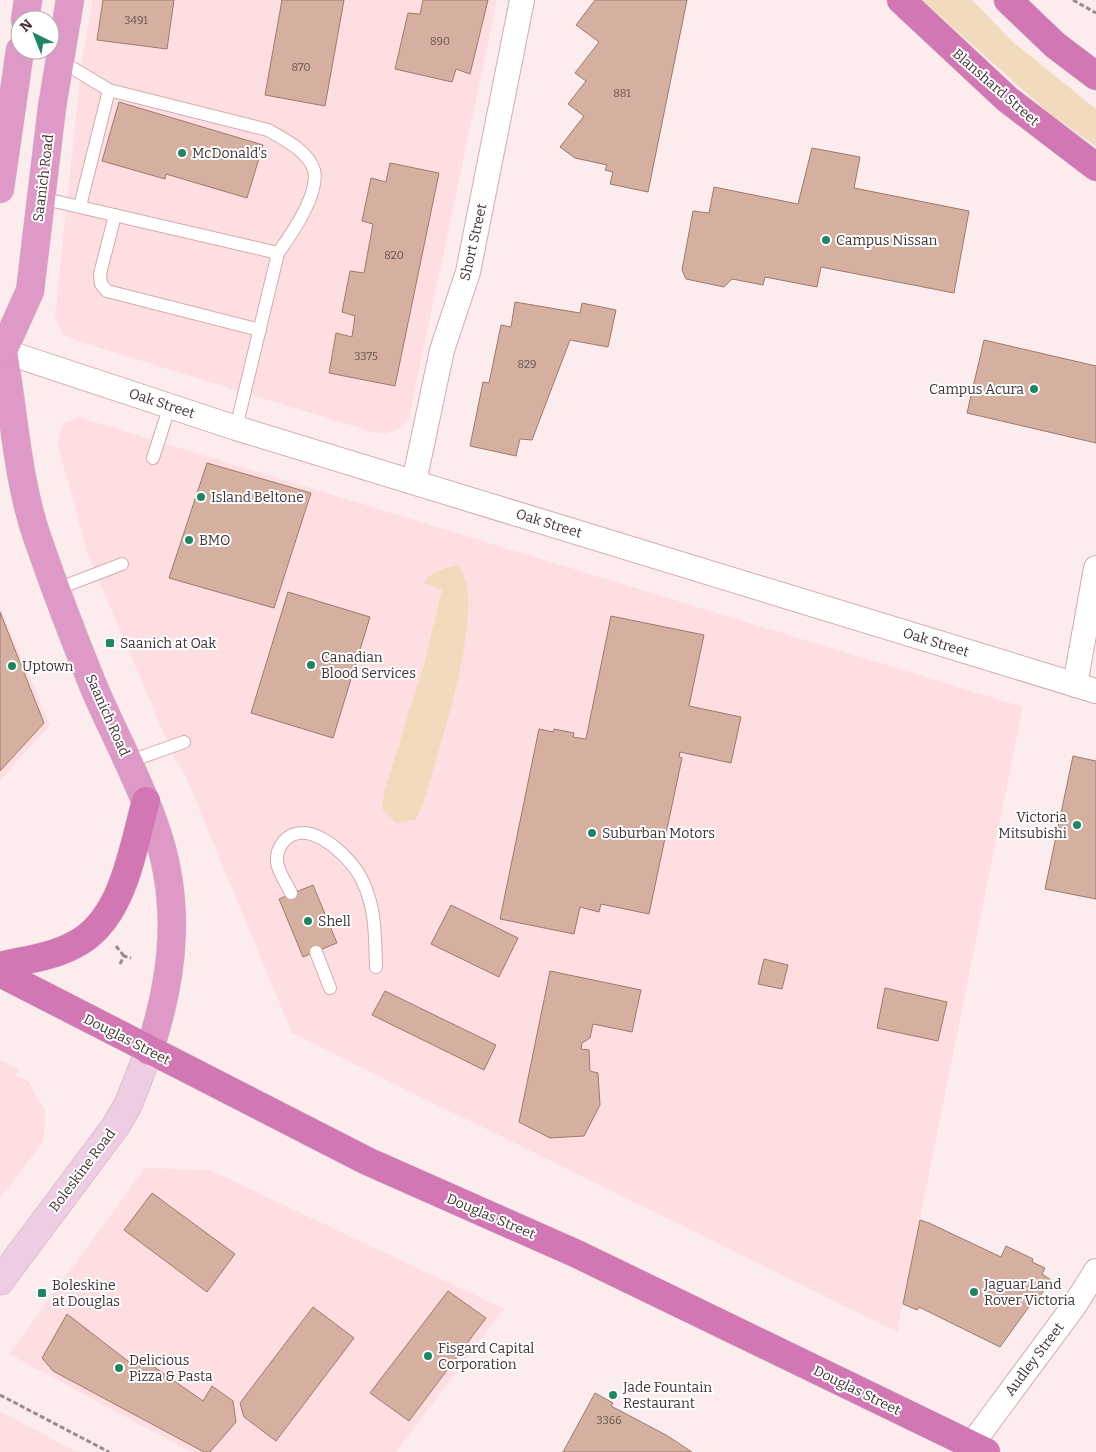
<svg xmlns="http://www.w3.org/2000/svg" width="1096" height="1452" font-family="Bitter,serif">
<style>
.built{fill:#fedee1}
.green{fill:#f2dabd}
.building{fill:#d5b0a1;stroke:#9c7a6c}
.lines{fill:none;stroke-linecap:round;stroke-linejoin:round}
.service-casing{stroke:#d3aaae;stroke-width:14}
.minor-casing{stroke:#d3aaae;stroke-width:26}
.secondary-casing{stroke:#d3aaae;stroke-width:29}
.primary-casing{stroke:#d2cece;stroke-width:29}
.trunk-casing{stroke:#d2cece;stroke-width:29}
.path{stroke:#9c8b8c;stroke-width:3;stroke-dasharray:5 2.5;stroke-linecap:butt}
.service{stroke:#fff;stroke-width:12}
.minor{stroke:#fff;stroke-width:24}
.secondary{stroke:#eecce3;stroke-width:28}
.primary{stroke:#de99c7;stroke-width:28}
.trunk{stroke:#d377b4;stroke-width:28}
.poi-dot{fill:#1e8762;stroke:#fff;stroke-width:2}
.labels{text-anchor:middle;stroke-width:4;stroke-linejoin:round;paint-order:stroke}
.number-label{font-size:11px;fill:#67524e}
.street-label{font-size:14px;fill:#423233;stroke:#fff}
.poi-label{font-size:14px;fill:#423233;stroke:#fff;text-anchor:start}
</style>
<rect width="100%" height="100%" fill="#fdeced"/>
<g class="built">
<path d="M93 0H497L411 408 409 418 403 426 387 434 372 432 74 340 62 333 55 317 82 59Z"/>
<path d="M79 417 1023 707 897 1332 292 1033 183 770 176 762 88 555 58 445 60 429 65 422Z"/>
<path d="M0 607 50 725 0 780Z"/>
<path d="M0 1060 19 1069 15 1075 29 1082 45 1111 44 1140 0 1198Z"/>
<path d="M145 1168 210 1170 504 1309 396 1452H191L9 1354Z"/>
<path d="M0 1411 77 1452H0Z"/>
</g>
<g class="green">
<path d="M922 0H972L1014 43 1096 109V146L1050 114Z"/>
<path d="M459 565C461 572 466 580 467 587 475 644 439 747 423 805L415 820 396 823 382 809 384 792 424 664 442 590 424 583C430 572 448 566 459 565Z"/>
</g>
<g class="building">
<path d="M103 0H174L167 49 97 40Z"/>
<path d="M282 0H344L325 106 265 95Z"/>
<path d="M423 0H488L470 74 456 69 452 82 395 69 408 13 420 14Z"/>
<path d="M595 0H687L648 192 610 184 613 172 605 170 607 165 575 158 560 147 584 116 568 104 586 81 575 73 599 42 576 25Z"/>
<path d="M119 102 263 145 247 198 166 174 165 179 102 161Z"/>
<path d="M812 148 860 157 854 188 969 211 954 293 821 267 817 287 765 277 763 285 732 279 724 287 686 279 682 270 693 211 709 213 714 187 798 204Z"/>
<path d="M390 163 439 173 395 386 329 373 336 333 352 337 355 316 342 312 350 271 364 273 373 224 362 221 371 178 386 182Z"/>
<path d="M515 302 580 313 582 303 616 310 608 347 570 340 532 440 520 439 516 456 470 446 483 382 489 383 501 325 511 327Z"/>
<path d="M984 340 1096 366V443L967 413Z"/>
<path d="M207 463 311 493 274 608 169 578Z"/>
<path d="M288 592 370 617 333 738 251 713Z"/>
<path d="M0 612 44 723 0 771Z"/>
<path d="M611 616 704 635 689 706 741 717 731 763 680 752 679 757 682 758 649 914 601 904 599 912 580 907 574 934 500 919 539 729 553 732 554 729 574 733 573 737 586 739Z"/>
<path d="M1073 756 1096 761V899L1045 889Z"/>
<path d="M313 885 337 943 303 957 279 899Z"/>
<path d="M451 905 518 938 499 977 431 944Z"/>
<path d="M764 959 788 965 782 989 758 984Z"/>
<path d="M550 971 641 990 632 1032 593 1024 590 1038 582 1043 581 1049 589 1050 590 1071 598 1073 600 1105 584 1136 550 1138 519 1122Z"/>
<path d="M885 988 947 1002 938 1041 877 1028Z"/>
<path d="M385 991 496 1045 484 1070 372 1015Z"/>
<path d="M152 1193 235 1254 207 1292 124 1230Z"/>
<path d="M920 1220 929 1223 1001 1257 1006 1246 1033 1259 1032 1262 1045 1268 1042 1274 1051 1280 1033 1306 1031 1304 1000 1347 919 1307 917 1310 903 1304Z"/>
<path d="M448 1291 486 1318 409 1421 370 1393Z"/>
<path d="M313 1307 354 1338 276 1441 244 1417 240 1403Z"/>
<path d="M67 1314 133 1365 140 1357 203 1401 212 1386 233 1401 236 1422 210 1452H204L53 1371 42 1358Z"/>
<path d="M595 1393 613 1403 611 1406 666 1435 692 1452H563Z"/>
</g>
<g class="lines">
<defs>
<g id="service">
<path d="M59 60 109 90 268 130C284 139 308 151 314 170 320 193 291 235 278 253"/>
<path d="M41 198 278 253 236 428"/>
<path d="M80 206 109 90"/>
<path d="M115 215 100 274 101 284 107 291 260 330"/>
<path d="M153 458 170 405"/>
<path d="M57 589 122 564"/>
<path d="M128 762 184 742"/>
<path d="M291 893C287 884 278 872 277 862 276 854 279 847 284 841 308 815 352 858 362 880 376 908 375 936 376 967"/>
<path d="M316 952 330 988"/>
</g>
<g id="minor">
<path d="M3 351 236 428 1096 691"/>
<path d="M414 482 442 350 468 272 522 0"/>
<path d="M1075 685 1096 568"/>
<path d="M966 1452 1074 1306 1096 1271"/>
</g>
<path id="secondary" d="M0 1281 115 1127 128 1105 149 1051"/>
<g id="primary">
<path d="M25 20 28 0"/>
<path d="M0 189 20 50"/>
<path d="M0 337C14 403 15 470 36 534 54 586 74 639 95 690 114 734 137 776 153 821 182 898 175 974 149 1051"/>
<path d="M3 351 30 291 52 107 70 0"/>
</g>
<g id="trunk">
<path d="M901 0 1007 99 1096 167"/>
<path d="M1008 0 1055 45 1096 76"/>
<path d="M0 966C24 960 52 957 74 945 124 920 132 849 146 801"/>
<path d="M0 973 367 1161 577 1254 986 1452"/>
</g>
</defs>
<use href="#service" class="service-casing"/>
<use href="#minor" class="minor-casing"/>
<use href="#secondary" class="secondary-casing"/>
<use href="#primary" class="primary-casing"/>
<use href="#trunk" class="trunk-casing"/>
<g class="path">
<path d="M1073 0 1096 13"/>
<path d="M116 946 124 956"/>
<path d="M120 964 124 956 131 958"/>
<path d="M0 1395 109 1452"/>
</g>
<use href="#service" class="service"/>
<use href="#minor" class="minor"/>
<use href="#secondary" class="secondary"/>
<use href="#primary" class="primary"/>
<use href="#trunk" class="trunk"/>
</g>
<g class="poi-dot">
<circle cx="182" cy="153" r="5"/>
<circle cx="826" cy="240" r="5"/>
<circle cx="1034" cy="389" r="5"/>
<circle cx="201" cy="497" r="5"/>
<circle cx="189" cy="540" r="5"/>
<rect x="105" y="638" width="10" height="10" rx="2.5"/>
<circle cx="311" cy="665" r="5"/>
<circle cx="12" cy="666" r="5"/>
<circle cx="1077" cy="825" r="5"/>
<circle cx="592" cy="833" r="5"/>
<circle cx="308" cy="921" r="5"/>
<circle cx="974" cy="1292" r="5"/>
<rect x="37" y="1288" width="10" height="10" rx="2.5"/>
<circle cx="428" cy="1356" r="5"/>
<circle cx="119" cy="1368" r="5"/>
<circle cx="613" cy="1395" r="5"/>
</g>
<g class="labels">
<g class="number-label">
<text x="136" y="24">3491</text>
<text x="440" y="45">890</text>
<text x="301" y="71">870</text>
<text x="622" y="97">881</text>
<text x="394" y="259">820</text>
<text x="366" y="360">3375</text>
<text x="527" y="368">829</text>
<text x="609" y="1424">3366</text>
</g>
<g class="street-label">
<text transform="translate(996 87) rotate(41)" y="5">Blanshard Street</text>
<text transform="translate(43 178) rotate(-83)" y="5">Saanich Road</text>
<text transform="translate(473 242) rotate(-77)" y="5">Short Street</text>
<text transform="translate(162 403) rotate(18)" y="5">Oak Street</text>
<text transform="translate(549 523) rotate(17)" y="5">Oak Street</text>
<text transform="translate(936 642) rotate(17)" y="5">Oak Street</text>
<text transform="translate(108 715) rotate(66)" y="5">Saanich Road</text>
<text transform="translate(127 1039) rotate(27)" y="5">Douglas Street</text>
<text transform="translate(82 1170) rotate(-53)" y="5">Boleskine Road</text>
<text transform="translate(491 1216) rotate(23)" y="5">Douglas Street</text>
<text transform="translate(1034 1359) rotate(-53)" y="5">Audley Street</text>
<text transform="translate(857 1390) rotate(26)" y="5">Douglas Street</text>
</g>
<g class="poi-label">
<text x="192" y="158">McDonald's</text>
<text x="836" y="245">Campus Nissan</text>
<text x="1024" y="394" text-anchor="end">Campus Acura</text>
<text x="211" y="502">Island Beltone</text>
<text x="199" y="545">BMO</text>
<text x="120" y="648">Saanich at Oak</text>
<text x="321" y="662">Canadian<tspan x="321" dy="16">Blood Services</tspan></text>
<text x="22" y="671">Uptown</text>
<text x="1067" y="822" text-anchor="end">Victoria<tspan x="1067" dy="16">Mitsubishi</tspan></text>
<text x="602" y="838">Suburban Motors</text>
<text x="318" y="926">Shell</text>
<text x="984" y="1289">Jaguar Land<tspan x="984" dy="16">Rover Victoria</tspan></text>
<text x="52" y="1290">Boleskine<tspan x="52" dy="16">at Douglas</tspan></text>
<text x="438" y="1353">Fisgard Capital<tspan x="438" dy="16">Corporation</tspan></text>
<text x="129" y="1365">Delicious<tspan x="129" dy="16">Pizza &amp; Pasta</tspan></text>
<text x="623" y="1392">Jade Fountain<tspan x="623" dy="16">Restaurant</tspan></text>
</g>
</g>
<g transform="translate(35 35) rotate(317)"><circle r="24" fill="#ffffff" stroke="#b3adad"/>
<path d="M0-4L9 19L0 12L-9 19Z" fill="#1e8762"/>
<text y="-8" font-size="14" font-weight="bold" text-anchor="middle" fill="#423233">N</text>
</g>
</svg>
